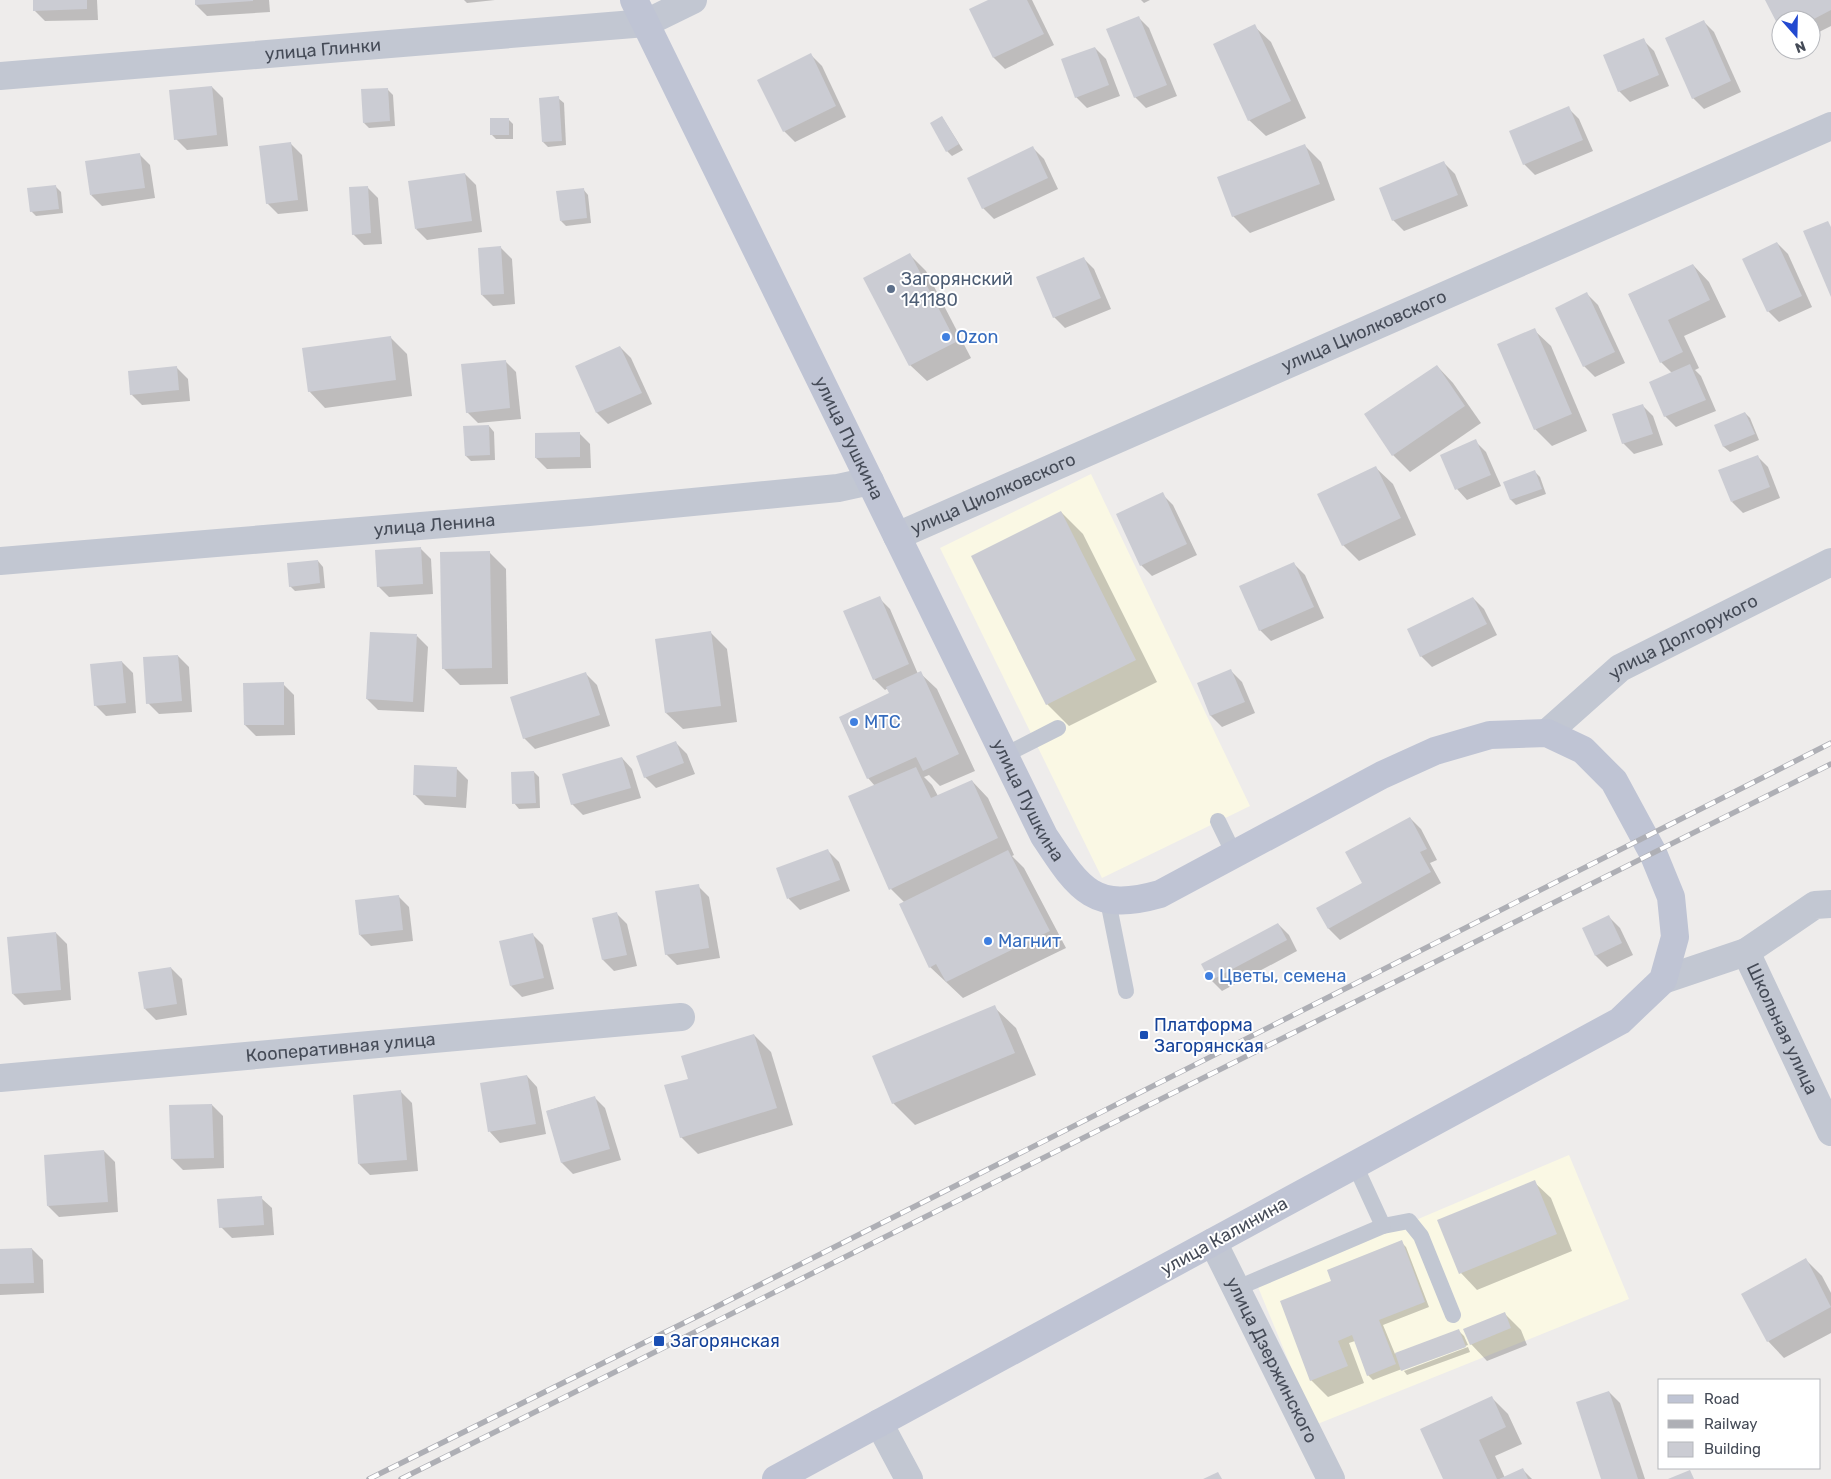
<svg xmlns="http://www.w3.org/2000/svg" width="1831" height="1479" font-family="Rubik,sans-serif">
<style>
.commercial{fill:#faf8e4}
.shadow{fill:#0003}
.building{fill:#cbccd3}
.lines{fill:none;stroke-linecap:round;stroke-linejoin:round}
.service{stroke:#c2c7d2;stroke-width:16}
.minor{stroke:#c2c7d2;stroke-width:28}
.tertiary{stroke:#c2c7d2;stroke-width:28}
.secondary{stroke:#bfc4d4;stroke-width:28}
.rail-casing{stroke:#aeafb5;stroke-width:5.5}
.rail{stroke:#fff;stroke-width:4;stroke-dasharray:11;stroke-linecap:butt}
.service-dot{fill:#5c6f8a;stroke:#fff;stroke-width:2}
.shop-dot{fill:#3f7fe0;stroke:#fff;stroke-width:2}
.transit-dot{fill:#1a4fb4;stroke:#fff;stroke-width:2}
.labels{text-anchor:middle;stroke-width:4;stroke-linejoin:round;paint-order:stroke}
.street-label{font-size:18px;fill:#454b57;stroke:#fff}
.service-label{font-size:18px;fill:#4e5e75;stroke:#fff;text-anchor:start}
.shop-label{font-size:18px;fill:#366cbe;stroke:#fff;text-anchor:start}
.transit-label{font-size:18px;fill:#164399;stroke:#fff;text-anchor:start}
</style>
<rect width="100%" height="100%" fill="#eeeceb"/>
<g class="commercial">
<path d="M1091 474 1250 806 1102 878 940 548Z"/>
<path d="M1569 1155 1629 1299 1315 1425 1258 1287Z"/>
</g>
<g class="shadow">
<path d="M34 0H97L98 20 45 21 34 10Z"/>
<path d="M196 0H269L270 12 207 16 196 5Z"/>
<path d="M464 0H495L467 3Z"/>
<path d="M990 0H1032L1054 45 1005 69 994 58Z"/>
<path d="M1141 0H1150L1144 3Z"/>
<path d="M1766 0H1831V26L1811 36V20H1781V29Z"/>
<path d="M1138 17 1149 28 1177 96 1146 108 1135 97Z"/>
<path d="M1703 21 1714 32 1741 92 1704 109 1693 98Z"/>
<path d="M1254 26 1271 42 1306 118 1266 136 1249 120Z"/>
<path d="M1643 40 1654 51 1669 86 1630 102 1619 91Z"/>
<path d="M1095 48 1106 59 1120 96 1087 108 1076 97Z"/>
<path d="M811 55 822 66 846 117 795 142 784 131Z"/>
<path d="M212 87 223 98 228 146 187 150 176 139Z"/>
<path d="M388 90 393 95 395 126 369 128 364 123Z"/>
<path d="M558 98 564 103 566 145 548 147 543 142Z"/>
<path d="M1568 108 1579 119 1593 151 1535 175 1524 164Z"/>
<path d="M942 117 963 150 952 156 947 151Z"/>
<path d="M508 119 513 124V139H496L491 134Z"/>
<path d="M291 144 302 155 308 211 278 214 267 203Z"/>
<path d="M1304 145 1321 162 1335 200 1250 233 1233 216Z"/>
<path d="M1033 148 1044 159 1058 189 994 219 983 208Z"/>
<path d="M139 154 150 165 155 198 102 206 91 195Z"/>
<path d="M1444 163 1455 174 1468 206 1404 231 1393 220Z"/>
<path d="M465 174 476 185 482 232 427 240 416 229Z"/>
<path d="M56 187 61 192 63 213 36 216 31 211Z"/>
<path d="M367 187 378 198 382 244 364 245 353 234Z"/>
<path d="M583 189 588 195 591 223 566 226 561 221Z"/>
<path d="M1777 243 1788 254 1812 307 1779 322 1768 311Z"/>
<path d="M501 248 512 259 515 304 493 306 482 295Z"/>
<path d="M910 255 926 271 971 358 927 381 910 365Z"/>
<path d="M1083 258 1094 269 1111 309 1065 328 1054 317Z"/>
<path d="M1693 265 1709 282 1726 317 1684 336 1699 368 1695 370 1701 376 1716 411 1676 427 1665 416 1672 373 1661 362 1629 295Z"/>
<path d="M1587 294 1598 305 1625 363 1595 377 1584 366Z"/>
<path d="M1534 330 1551 346 1587 431 1552 446 1535 429Z"/>
<path d="M390 337 407 354 412 396 325 408 309 391Z"/>
<path d="M620 347 631 358 652 404 608 424 597 413 577 366Z"/>
<path d="M505 361 516 372 521 419 478 423 467 412Z"/>
<path d="M1437 366 1453 383 1481 423 1410 472 1393 455 1366 415Z"/>
<path d="M177 368 188 379 190 401 142 405 131 394Z"/>
<path d="M1642 405 1653 416 1663 445 1634 454 1623 443Z"/>
<path d="M1745 413 1750 418 1759 440 1730 452 1724 447 1716 425Z"/>
<path d="M489 426 494 432 495 460 471 461 466 456Z"/>
<path d="M579 433 590 444 591 468 547 469 536 458Z"/>
<path d="M1475 441 1486 452 1501 486 1467 500 1457 489Z"/>
<path d="M1757 456 1768 467 1780 498 1743 513 1732 502Z"/>
<path d="M1376 468 1393 484 1416 535 1359 561 1343 545Z"/>
<path d="M1535 472 1540 477 1546 494 1516 505 1511 500 1505 483Z"/>
<path d="M1162 494 1173 505 1197 555 1152 576 1141 565Z"/>
<path d="M1061 512 1083 534 1157 682 1069 726 1047 704Z"/>
<path d="M420 548 431 559 433 594 389 597 378 586Z"/>
<path d="M490 553 506 569 508 684 460 685 443 668Z"/>
<path d="M318 561 323 567 325 588 295 591 290 586Z"/>
<path d="M1294 564 1305 575 1324 618 1271 641 1260 630Z"/>
<path d="M879 598 890 609 918 674 920 673 937 689 975 771 940 786 929 775 924 777 932 785 938 796 972 781 988 798 1014 855 1012 856 1024 868 1066 948 963 998 930 967 905 903 891 889 875 786 868 778 840 718 891 694 888 688 885 690 874 679Z"/>
<path d="M1473 598 1484 609 1497 635 1432 667 1421 656Z"/>
<path d="M711 633 727 649 737 722 683 729 666 713Z"/>
<path d="M417 636 428 647 424 712 378 710 367 699Z"/>
<path d="M178 656 189 667 192 712 159 714 148 703Z"/>
<path d="M122 662 133 673 136 713 106 716 95 705Z"/>
<path d="M1231 671 1242 682 1255 713 1222 727 1211 716 1198 684Z"/>
<path d="M586 674 597 685 610 726 535 749 524 738Z"/>
<path d="M283 684 294 695 295 735 256 736 245 725Z"/>
<path d="M676 743 687 754 695 774 656 788 645 777Z"/>
<path d="M622 758 632 769 641 798 583 815 572 804Z"/>
<path d="M457 769 468 780 466 808 425 805 414 794Z"/>
<path d="M534 772 539 777 540 808 519 809 514 803Z"/>
<path d="M1410 818 1421 829 1437 860 1430 863 1441 883 1340 940 1329 929 1318 909 1363 883Z"/>
<path d="M828 851 839 862 850 891 800 910 789 899 778 869Z"/>
<path d="M698 886 709 897 720 958 677 965 666 954Z"/>
<path d="M398 896 409 907 413 941 371 946 360 935Z"/>
<path d="M616 913 627 924 637 966 614 971 603 960 593 919Z"/>
<path d="M1609 917 1620 928 1633 955 1607 967 1596 956 1584 929Z"/>
<path d="M1278 924 1289 935 1297 951 1222 991 1211 980Z"/>
<path d="M56 933 67 944 71 1000 24 1005 13 994Z"/>
<path d="M532 934 543 945 554 989 522 997 511 986Z"/>
<path d="M171 968 182 979 187 1015 156 1020 145 1009Z"/>
<path d="M994 1007 1016 1028 1036 1075 915 1125 893 1103Z"/>
<path d="M754 1035 771 1052 793 1125 698 1154 681 1137 689 1079Z"/>
<path d="M527 1076 537 1087 546 1134 500 1143 490 1132 481 1084Z"/>
<path d="M401 1092 412 1103 418 1171 370 1175 359 1164Z"/>
<path d="M594 1097 605 1108 621 1160 573 1174 562 1163 547 1111Z"/>
<path d="M212 1105 223 1116 224 1168 183 1170 172 1159Z"/>
<path d="M104 1151 115 1162 118 1212 59 1217 48 1206Z"/>
<path d="M1534 1182 1551 1198 1572 1251 1477 1290 1461 1273Z"/>
<path d="M261 1198 272 1208 274 1235 232 1238 221 1227Z"/>
<path d="M1401 1242 1406 1247 1429 1307 1383 1325 1395 1354 1459 1331 1464 1336 1468 1345 1403 1369V1371L1402 1369 1373 1380 1368 1375 1355 1341 1349 1343 1364 1383 1328 1397 1311 1380 1321 1292Z"/>
<path d="M32 1249 43 1260 44 1293 0 1295V1250Z"/>
<path d="M1806 1260 1822 1276 1831 1293V1333L1784 1358 1768 1341Z"/>
<path d="M1505 1314 1521 1330 1527 1345 1487 1361 1471 1344Z"/>
<path d="M1468 1347 1470 1352 1407 1375 1404 1371Z"/>
<path d="M1609 1392 1620 1403 1645 1479H1603Z"/>
<path d="M1492 1398 1508 1414 1522 1444 1495 1456 1505 1478 1523 1470 1532 1479H1444Z"/>
</g>
<g class="building">
<path d="M33 0H87V9L33 11Z"/>
<path d="M195 0H253V1L195 5Z"/>
<path d="M988 0H1027L1044 34 993 58 969 9Z"/>
<path d="M1765 0H1831V10L1812 20H1781V31Z"/>
<path d="M1139 16 1167 85 1134 98 1106 29Z"/>
<path d="M1704 20 1731 81 1692 99 1665 38Z"/>
<path d="M1255 24 1291 101 1248 121 1213 44Z"/>
<path d="M1644 38 1659 75 1618 92 1603 55Z"/>
<path d="M1095 47 1109 85 1075 98 1061 59Z"/>
<path d="M811 53 836 106 783 132 757 80Z"/>
<path d="M212 86 217 135 174 140 169 90Z"/>
<path d="M388 88 390 121 363 123 361 89Z"/>
<path d="M559 96 562 141 542 142 539 98Z"/>
<path d="M1569 106 1583 140 1523 165 1509 131Z"/>
<path d="M942 116 959 144 946 152 930 123Z"/>
<rect x="490" y="118" width="19" height="17"/>
<path d="M291 142 298 200 266 204 259 146Z"/>
<path d="M1305 144 1320 184 1232 217 1217 177Z"/>
<path d="M1033 146 1048 178 982 209 967 178Z"/>
<path d="M140 153 145 188 90 195 85 161Z"/>
<path d="M1444 161 1458 195 1392 221 1379 188Z"/>
<path d="M465 173 472 221 415 229 408 181Z"/>
<path d="M56 185 59 209 30 212 27 188Z"/>
<path d="M368 186 371 233 352 235 349 187Z"/>
<path d="M584 188 587 218 560 221 556 191Z"/>
<path d="M1828 221 1831 227V297L1803 231Z"/>
<path d="M1777 242 1802 296 1767 312 1742 259Z"/>
<path d="M501 246 504 294 481 295 478 248Z"/>
<path d="M910 253 956 342 909 366 863 278Z"/>
<path d="M1084 257 1101 298 1053 318 1036 277Z"/>
<path d="M1693 264 1710 300 1668 320 1683 352 1660 363 1628 294Z"/>
<path d="M1587 292 1615 352 1583 367 1555 308Z"/>
<path d="M1535 328 1572 414 1534 430 1497 344Z"/>
<path d="M391 336 396 380 308 392 302 348Z"/>
<path d="M620 346 642 393 596 413 575 366Z"/>
<path d="M506 360 510 408 466 413 461 364Z"/>
<path d="M1690 364 1706 400 1664 417 1649 382Z"/>
<path d="M1437 365 1465 406 1392 456 1364 414Z"/>
<path d="M177 366 179 390 130 395 128 371Z"/>
<path d="M1643 404 1653 434 1622 444 1612 414Z"/>
<path d="M1745 412 1755 434 1723 447 1714 425Z"/>
<path d="M489 425 490 455 465 456 463 426Z"/>
<path d="M580 432V457L535 458V433Z"/>
<path d="M1476 439 1491 475 1455 490 1440 455Z"/>
<path d="M1758 455 1770 487 1731 502 1718 470Z"/>
<path d="M1376 466 1401 518 1342 546 1317 494Z"/>
<path d="M1535 470 1542 489 1510 500 1503 482Z"/>
<path d="M1163 492 1187 544 1140 566 1116 514Z"/>
<path d="M1061 511 1136 660 1046 705 971 556Z"/>
<path d="M421 547 423 584 377 587 375 550Z"/>
<path d="M490 551 492 668 442 669 440 552Z"/>
<path d="M318 560 320 583 289 587 287 563Z"/>
<path d="M1294 562 1314 607 1259 631 1239 586Z"/>
<path d="M880 596 909 664 873 680 843 611Z"/>
<path d="M1473 597 1487 624 1420 657 1407 629Z"/>
<path d="M711 631 721 706 665 713 655 639Z"/>
<path d="M370 632 417 634 413 702 366 699Z"/>
<path d="M178 655 182 701 146 704 143 657Z"/>
<path d="M122 661 126 703 94 706 90 664Z"/>
<path d="M1231 669 1245 702 1210 716 1197 683Z"/>
<path d="M921 671 959 754 923 771 916 757 867 779 839 717 889 693 886 687Z"/>
<path d="M586 672 600 715 523 739 510 697Z"/>
<path d="M284 682V725H244L243 683Z"/>
<path d="M676 741 684 763 644 778 636 756Z"/>
<path d="M622 757 631 788 571 805 562 774Z"/>
<path d="M414 765 457 767 456 797 413 795Z"/>
<path d="M916 767 931 798 972 780 998 838 889 890 848 796Z"/>
<path d="M534 771 536 803 512 804 511 772Z"/>
<path d="M1410 817 1427 849 1420 852 1431 872 1328 929 1316 908 1362 883 1345 852Z"/>
<path d="M828 849 840 880 787 899 776 868Z"/>
<path d="M1008 850 1050 931 946 982 936 964 929 968 899 904Z"/>
<path d="M699 884 709 948 665 955 655 891Z"/>
<path d="M399 895 403 930 359 935 355 900Z"/>
<path d="M617 912 627 955 602 960 592 918Z"/>
<path d="M1609 915 1622 943 1595 956 1582 928Z"/>
<path d="M1278 923 1287 940 1210 981 1201 964Z"/>
<path d="M56 932 61 990 12 994 7 937Z"/>
<path d="M533 933 544 978 510 986 499 941Z"/>
<path d="M171 967 177 1004 144 1009 138 972Z"/>
<path d="M995 1005 1015 1053 892 1104 872 1056Z"/>
<path d="M754 1034 777 1108 680 1138 664 1085 688 1079 681 1056Z"/>
<path d="M527 1075 536 1124 488 1132 480 1083Z"/>
<path d="M401 1090 407 1160 358 1164 353 1095Z"/>
<path d="M595 1096 610 1149 561 1163 546 1111Z"/>
<path d="M212 1104 214 1158 171 1159 169 1105Z"/>
<path d="M104 1150 108 1202 47 1206 44 1155Z"/>
<path d="M1535 1180 1557 1234 1459 1274 1437 1220Z"/>
<path d="M262 1196 264 1225 219 1228 217 1199Z"/>
<path d="M1402 1240 1425 1302 1379 1320 1396 1364 1367 1376 1352 1335 1338 1341 1348 1366 1310 1381 1280 1301 1331 1281 1327 1270Z"/>
<path d="M32 1248 34 1283 0 1284V1249Z"/>
<path d="M1806 1258 1831 1307 1767 1342 1741 1294Z"/>
<path d="M1505 1312 1511 1328 1470 1345 1463 1329Z"/>
<path d="M1459 1329 1466 1347 1401 1371 1395 1353Z"/>
<path d="M1609 1391 1638 1479H1601L1576 1402Z"/>
<path d="M1492 1396 1506 1427 1479 1440 1497 1479H1443L1420 1429Z"/>
<path d="M1523 1468 1528 1479H1499Z"/>
<path d="M1690 1470 1694 1479H1668Z"/>
<path d="M1218 1472 1222 1479H1203Z"/>
</g>
<g class="lines">
<g class="service">
<path d="M1005 755 1058 728"/>
<path d="M1218 821 1234 854"/>
<path d="M1108 901 1126 991"/>
<path d="M1383 1226 1409 1221 1421 1236 1453 1315"/>
<path d="M1235 1289 1383 1226 1355 1165"/>
</g>
<g class="minor">
<path id="s1" d="M0 76 646 23 693 0"/>
<path id="s2" d="M897 536 1831 126"/>
<path id="s3" d="M0 561 589 512 838 488 870 481"/>
<path id="s4" d="M1547 733 1620 668 1831 562"/>
<path id="s5" d="M1746 952 1831 1132"/>
<path d="M1663 980 1746 952 1815 905 1831 904"/>
<path id="s6" d="M0 1078 681 1017"/>
<path d="M879 1423 909 1479"/>
</g>
<path class="tertiary" id="s7" d="M1213 1242 1331 1479"/>
<path class="secondary" id="s8" d="M634 0 1044 836C1079 889 1093 913 1160 894L1382 775 1435 751 1490 735 1547 733 1583 750 1614 781 1653 853 1671 897 1675 937 1663 980 1620 1021 776 1479"/>
<defs>
<g id="rail">
<path d="M369 1479 706 1312 1831 743"/>
<path d="M401 1479 1831 764"/>
</g>
</defs>
<use href="#rail" class="rail-casing"/>
<use href="#rail" class="rail"/>
</g>
<circle class="service-dot" cx="891" cy="289" r="5"/>
<g class="shop-dot">
<circle cx="946" cy="337" r="5"/>
<circle cx="854" cy="722" r="5"/>
<circle cx="988" cy="941" r="5"/>
<circle cx="1209" cy="976" r="5"/>
</g>
<g class="transit-dot">
<rect x="1139" y="1030" width="10" height="10" rx="2.5"/>
<rect x="653" y="1335" width="12" height="12" rx="2.5"/>
</g>
<g class="labels">
<g class="street-label">
<text dy="6" stroke="none"><textPath href="#s1" startOffset="324">улица Глинки</textPath></text>
<text dy="6" stroke="none"><textPath href="#s2" startOffset="510">улица Циолковского</textPath></text>
<text dy="6" stroke="none"><textPath href="#s8" startOffset="488">улица Пушкина</textPath></text>
<text dy="6" stroke="none"><textPath href="#s2" startOffset="105">улица Циолковского</textPath></text>
<text dy="6" stroke="none"><textPath href="#s3" startOffset="436">улица Ленина</textPath></text>
<text dy="6" stroke="none"><textPath href="#s4" startOffset="168">улица Долгорукого</textPath></text>
<text dy="6" stroke="none"><textPath href="#s8" startOffset="892">улица Пушкина</textPath></text>
<text dy="6" stroke="none"><textPath href="#s5" startOffset="85">Школьная улица</textPath></text>
<text dy="6" stroke="none"><textPath href="#s6" startOffset="342">Кооперативная улица</textPath></text>
<text transform="translate(1224 1236) rotate(-29)" y="6">улица Калинина</text>
<text dy="6" stroke="none"><textPath href="#s7" startOffset="132">улица Дзержинского</textPath></text>
</g>
<g class="service-label">
<text x="901" y="285">Загорянский<tspan x="901" dy="21">141180</tspan></text>
</g>
<g class="shop-label">
<text x="956" y="343">Ozon</text>
<text x="864" y="728">МТС</text>
<text x="998" y="947">Магнит</text>
<text x="1219" y="982">Цветы, семена</text>
</g>
<g class="transit-label">
<text x="1154" y="1031">Платформа<tspan x="1154" dy="21">Загорянская</tspan></text>
<text x="670" y="1347">Загорянская</text>
</g>
</g>
<rect x="1658" y="1379" width="162" height="90" fill="#ffffff" stroke="#b5b7bc"/>
<rect x="1668" y="1395" width="25" height="8" fill="#bfc4d4" stroke="#b5b7bc"/>
<text x="1704" y="1404" font-size="15" fill="#454b57">Road</text>
<rect x="1668" y="1420" width="25" height="8" fill="#aeafb5" stroke="#b5b7bc"/>
<text x="1704" y="1429" font-size="15" fill="#454b57">Railway</text>
<rect x="1668" y="1442" width="25" height="15" fill="#cbccd3" stroke="#b5b7bc"/>
<text x="1704" y="1454" font-size="15" fill="#454b57">Building</text>
<g transform="translate(1796 35) rotate(160)"><circle r="24" fill="#ffffff" stroke="#b5b7bc"/>
<path d="M0-4L9 19L0 12L-9 19Z" fill="#2349d0"/>
<text y="-8" font-size="14" font-weight="bold" text-anchor="middle" fill="#454b57">N</text>
</g>
</svg>
